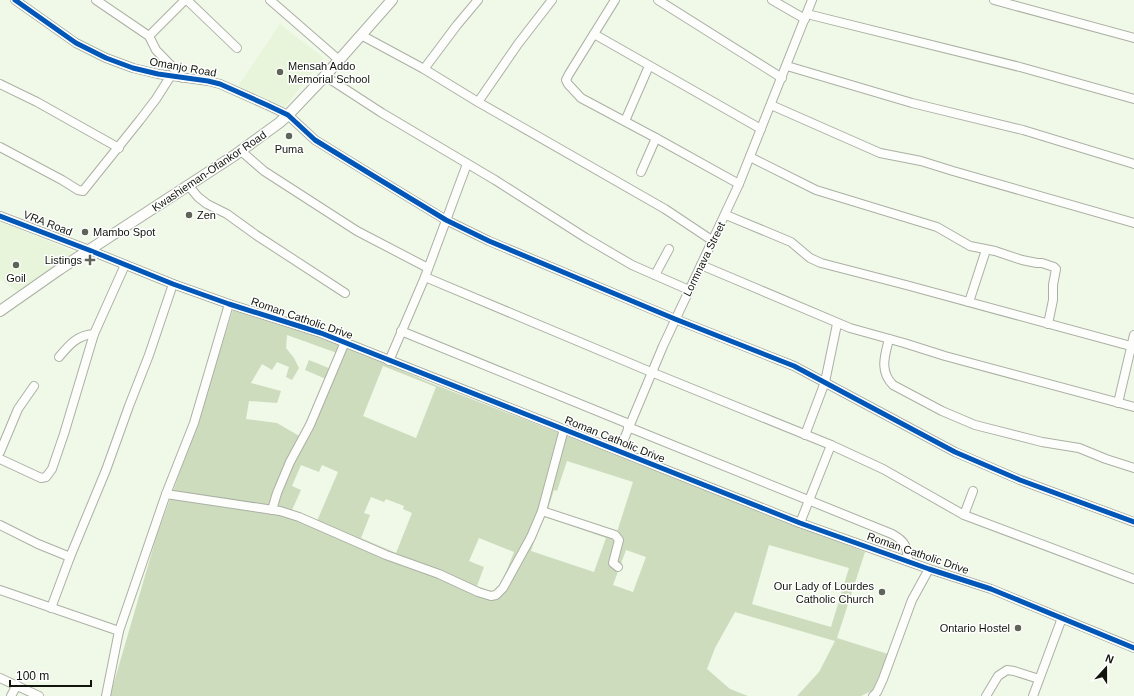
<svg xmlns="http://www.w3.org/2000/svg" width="1134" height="696" font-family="Arial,sans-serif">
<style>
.built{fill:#e9f5db}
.forest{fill:#cddcbd;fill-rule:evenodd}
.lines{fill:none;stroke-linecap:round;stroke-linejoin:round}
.minor-casing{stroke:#abb0a4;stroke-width:10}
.major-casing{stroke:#abb0a4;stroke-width:12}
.minor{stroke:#fdfefc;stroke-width:8}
.major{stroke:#fdfefc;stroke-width:10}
.cycleway-casing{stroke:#fff;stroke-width:8}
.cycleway{stroke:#0057b8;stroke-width:5}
.poi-dot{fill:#5f6459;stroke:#fff;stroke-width:1.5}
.labels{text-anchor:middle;stroke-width:3;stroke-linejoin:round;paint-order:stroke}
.poi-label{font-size:11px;fill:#11150c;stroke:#fff;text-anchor:start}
.street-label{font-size:11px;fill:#11150c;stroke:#fff}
</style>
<rect width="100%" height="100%" fill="#f0f8e8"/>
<g class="built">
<path d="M280 24 324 58 285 107 238 86Z"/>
<path d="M0 221 74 252 19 292 0 279Z"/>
</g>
<path class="forest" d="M234 307 339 343 428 382 865 552 837 638 888 654 873 690 861 696H797L819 672 835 641 735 612 715 648 707 669 730 689 748 696H110L156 538 189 447ZM287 335 337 353 331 369 309 360 305 370 326 379 301 437 277 423 246 419 249 401 277 403 281 391 251 383 262 364 272 370 277 362 289 367 286 377 292 380 299 368 294 358 286 348ZM383 366 436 387 416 438 363 416ZM567 461 633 482 617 532 548 509 554 490 557 491ZM301 465 319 472 322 465 338 472 317 521 292 510 301 490 292 486ZM371 497 384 502 386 499 404 506 403 509 412 513 396 553 361 538 370 515 364 513ZM543 516 606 538 594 572 531 551ZM479 538 514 552 497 594 477 586 484 567 469 561ZM769 545 849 568 831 627 752 604ZM626 550 646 557 633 592 613 585Z"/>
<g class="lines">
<defs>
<g id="minor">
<path d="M15 0 76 43 106 58 133 68 158 74 208 81 220 84 267 105 288 115 315 140 372 175 446 220 489 241 675 319 794 366 955 452 1020 480 1134 522"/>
<path d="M96 0 146 34 149 36 156 50 183 78"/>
<path d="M187 0 237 48"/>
<path d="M270 0 339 60"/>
<path d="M615 0 569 74 566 80 568 84 581 98 656 138 739 184"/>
<path d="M658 0 782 78"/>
<path d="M772 0 805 19"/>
<path d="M994 0 1134 38"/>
<path d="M807 14 1020 67 1134 99"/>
<path d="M594 34 761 129"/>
<path d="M361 35 424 69 478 102 665 209 713 241"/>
<path d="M149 36 185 0"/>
<path d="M787 66 912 103 1023 130 1134 164"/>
<path d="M424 69 457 25 478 0"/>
<path d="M325 76 382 113 495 180 586 238 632 265 689 290"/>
<path d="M0 84 37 102 119 148"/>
<path d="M478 102 518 44 552 0"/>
<path d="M771 105 880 153 921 161 953 171 1134 223"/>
<path d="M625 121 649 66"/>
<path d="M0 147 62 180 78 190 83 191 140 120 156 99 170 77"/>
<path d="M241 151 264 171 357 231 428 268"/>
<path d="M750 157 816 190 937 227 970 246 995 251 1022 260 1037 263H1042L1054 267 1056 269 1053 285V300L1048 324"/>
<path d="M641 172 656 138"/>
<path d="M188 185 198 197 207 204 227 214 256 235 345 293"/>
<path d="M726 215 791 242 810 258 821 263 906 285 1134 347"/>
<path d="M0 216 89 250 173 284 229 304 321 333 800 523 929 569 991 589 1134 648"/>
<path d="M701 265 850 328 904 343 945 356 1134 407"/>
<path d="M655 275 669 249"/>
<path d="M425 277 651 372 831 445 883 469 964 515 1134 579"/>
<path d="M969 302 986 250"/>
<path d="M401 331 629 424"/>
<path d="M889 339C885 355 879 371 893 385L942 411 975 425 1042 442 1079 448 1106 459 1134 468"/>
<path d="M59 357C69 345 77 335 94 334"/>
<path d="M389 361 425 277 467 164"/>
<path d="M1118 403 1134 335"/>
<path d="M628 427 892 534C905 541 907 546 908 561"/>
<path d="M805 435 825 382 837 324"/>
<path d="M619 451 663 346 739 184 812 0"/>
<path d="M0 452 18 409 34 386"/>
<path d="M0 459 41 478 46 477 52 469 64 434 94 334 125 265"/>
<path d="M166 494 280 511 299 517 386 555 439 574 478 592 491 596 496 595 503 588 531 537 542 511 564 429"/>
<path d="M272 510 277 493 290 462 310 425 345 342"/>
<path d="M542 511 615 535 619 540 613 563 618 567"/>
<path d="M964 515 973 491"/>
<path d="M800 523 831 445"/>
<path d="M0 525 38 544 70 557"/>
<path d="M0 590 119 631"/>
<path d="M51 608 70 557 106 470 129 406 149 355 173 284"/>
<path d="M0 678 39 696"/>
<path d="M11 696 17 685"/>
<path d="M106 696 119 631 166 494 194 423 229 304"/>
<path d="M873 696 877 692 883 679 912 600 929 569"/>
<path d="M986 696 998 676 1007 670 1014 671 1039 679"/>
<path d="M1033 696 1062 618"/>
</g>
<path id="major" d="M0 311 60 269 235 155 279 123 288 115 325 76 392 0"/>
</defs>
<use href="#minor" class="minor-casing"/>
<use href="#major" class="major-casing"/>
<use href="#minor" class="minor"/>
<use href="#major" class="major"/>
<defs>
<g id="cycleway">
<path d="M15 0 76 43 106 58 133 68 158 74 208 81 220 84 267 105 288 115 315 140 372 175 446 220 489 241 675 319 794 366 955 452 1020 480 1134 522"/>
<path d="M0 216 89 250 173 284 229 304 321 333 800 523 929 569 991 589 1134 648"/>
</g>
</defs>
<use href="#cycleway" class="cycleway-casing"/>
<use href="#cycleway" class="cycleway"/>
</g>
<g class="poi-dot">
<circle cx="280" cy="72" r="4"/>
<circle cx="289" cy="136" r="4"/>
<circle cx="189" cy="215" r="4"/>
<circle cx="85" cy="232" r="4"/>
<path d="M88 254h4v4h4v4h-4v4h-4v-4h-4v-4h4z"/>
<circle cx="16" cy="265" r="4"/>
<circle cx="882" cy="592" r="4"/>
<circle cx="1018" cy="628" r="4"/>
</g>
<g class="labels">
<g class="poi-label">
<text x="288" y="70">Mensah Addo<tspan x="288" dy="13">Memorial School</tspan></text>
<text x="289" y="153" text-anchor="middle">Puma</text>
<text x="197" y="219">Zen</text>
<text x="93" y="236">Mambo Spot</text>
<text x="82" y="264" text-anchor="end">Listings</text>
<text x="16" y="282" text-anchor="middle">Goil</text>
<text x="874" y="590" text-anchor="end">Our Lady of Lourdes<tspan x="874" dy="13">Catholic Church</tspan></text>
<text x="1010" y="632" text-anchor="end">Ontario Hostel</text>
</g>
<g class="street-label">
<text transform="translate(183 67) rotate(10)" y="4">Omanjo Road</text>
<text transform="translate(209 171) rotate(-34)" y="4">Kwashieman-Ofankor Road</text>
<text transform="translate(48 223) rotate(21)" y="4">VRA Road</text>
<text transform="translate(704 259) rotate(-64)" y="4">Lormnava Street</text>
<text transform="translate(302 318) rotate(19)" y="4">Roman Catholic Drive</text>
<text transform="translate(615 439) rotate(22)" y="4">Roman Catholic Drive</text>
<text transform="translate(918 553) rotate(19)" y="4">Roman Catholic Drive</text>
</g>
</g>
<g transform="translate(1106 668) rotate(21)" stroke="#ffffff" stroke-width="3" paint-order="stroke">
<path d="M0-3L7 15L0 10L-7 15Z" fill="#11150c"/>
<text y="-6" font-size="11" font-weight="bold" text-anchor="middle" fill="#11150c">N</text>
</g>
<path d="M10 680v6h81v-6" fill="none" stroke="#11150c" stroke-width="2"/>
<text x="16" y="680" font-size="12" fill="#11150c" stroke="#ffffff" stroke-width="3" paint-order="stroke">100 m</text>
</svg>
